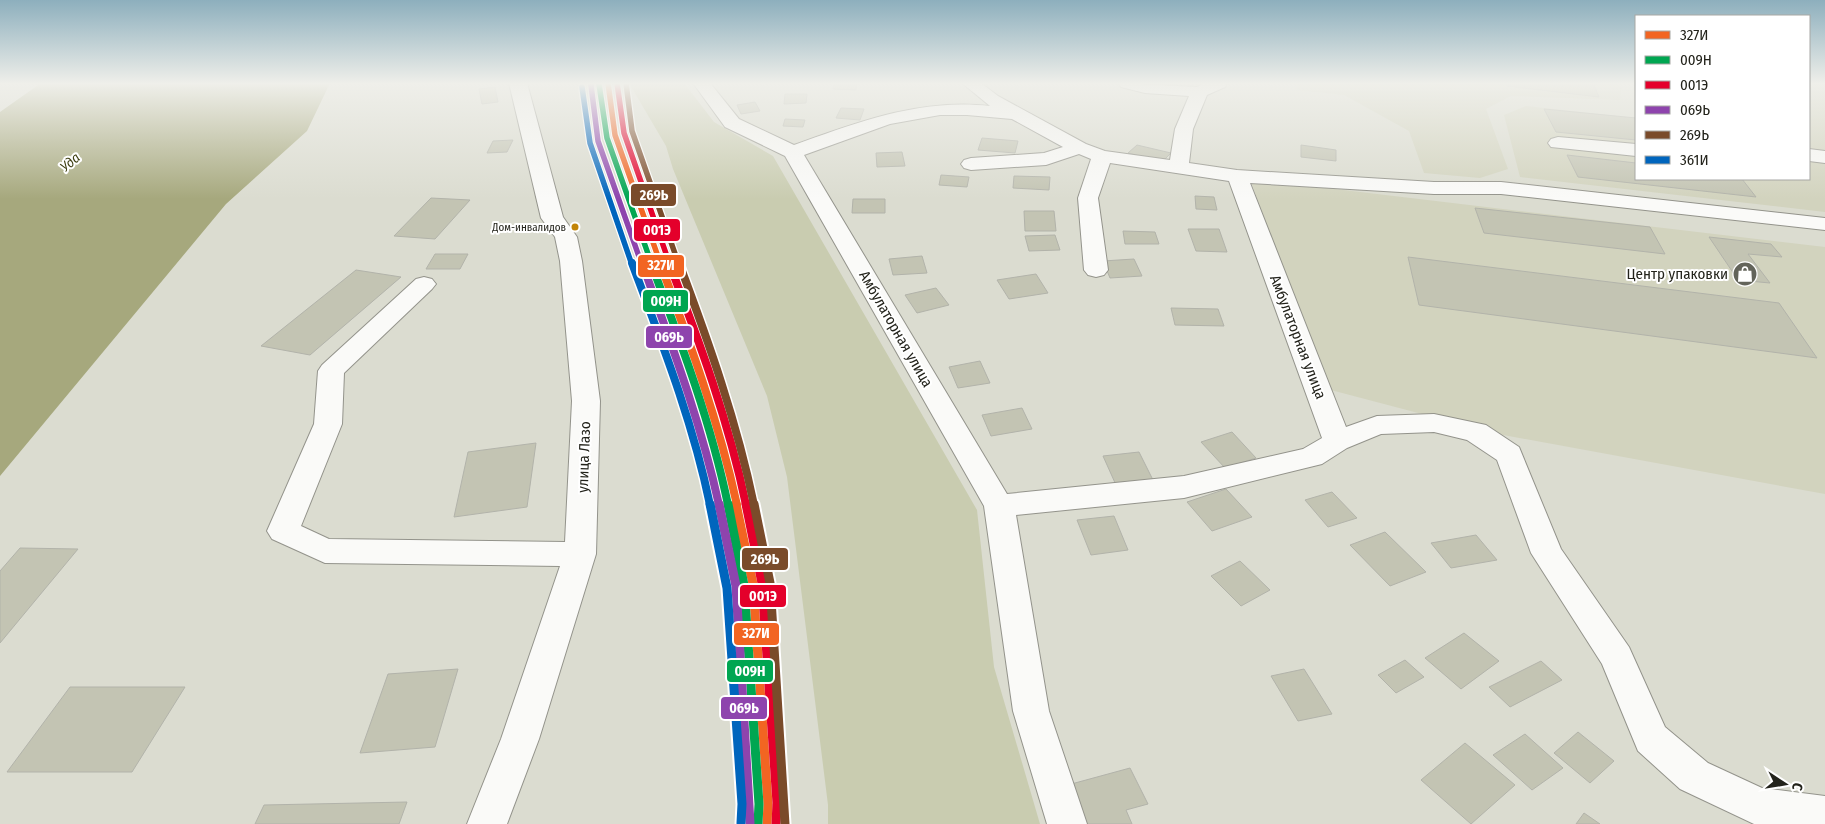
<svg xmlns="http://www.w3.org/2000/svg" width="1825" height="824" font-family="'Fira Sans Condensed',sans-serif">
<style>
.built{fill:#d2d3be}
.green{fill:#c9ccb0}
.water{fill:#a6a87d}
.building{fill:#c3c4b3;stroke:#b2b3aa}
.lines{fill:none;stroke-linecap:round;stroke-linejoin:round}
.minor-casing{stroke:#93938b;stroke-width:2}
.minor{fill:#fafaf8;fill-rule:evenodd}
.rail-1-far2-casing{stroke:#fff;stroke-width:8}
.rail-1-far1-casing{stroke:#fff;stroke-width:11}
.rail-1-casing{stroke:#fff;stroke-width:13}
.rail-2-far2-casing{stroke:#fff;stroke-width:8}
.rail-2-far1-casing{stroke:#fff;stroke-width:11}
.rail-2-casing{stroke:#fff;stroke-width:13}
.rail-3-far2-casing{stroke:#fff;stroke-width:8}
.rail-3-far1-casing{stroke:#fff;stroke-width:11}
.rail-3-casing{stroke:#fff;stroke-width:13}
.rail-4-far2-casing{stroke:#fff;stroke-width:8}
.rail-4-far1-casing{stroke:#fff;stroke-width:11}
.rail-4-casing{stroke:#fff;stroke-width:13}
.rail-5-far2-casing{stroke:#fff;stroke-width:8}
.rail-5-far1-casing{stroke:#fff;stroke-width:11}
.rail-5-casing{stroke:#fff;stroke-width:13}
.rail-6-far2-casing{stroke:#fff;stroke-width:8}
.rail-6-far1-casing{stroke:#fff;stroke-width:11}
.rail-6-casing{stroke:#fff;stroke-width:13}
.rail-1-far2{stroke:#f26522;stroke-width:5.5}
.rail-1-far1{stroke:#f26522;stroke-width:8}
.rail-1{stroke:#f26522;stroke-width:9}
.rail-2-far2{stroke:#00a651;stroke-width:5.5}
.rail-2-far1{stroke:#00a651;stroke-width:8}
.rail-2{stroke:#00a651;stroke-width:9}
.rail-3-far2{stroke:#e4002b;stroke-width:5.5}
.rail-3-far1{stroke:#e4002b;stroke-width:8}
.rail-3{stroke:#e4002b;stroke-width:9}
.rail-4-far2{stroke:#8e44ad;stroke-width:5.5}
.rail-4-far1{stroke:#8e44ad;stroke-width:8}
.rail-4{stroke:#8e44ad;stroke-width:9}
.rail-5-far2{stroke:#7a4b2a;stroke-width:5.5}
.rail-5-far1{stroke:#7a4b2a;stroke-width:8}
.rail-5{stroke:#7a4b2a;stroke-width:9}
.rail-6-far2{stroke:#0065bd;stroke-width:5.5}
.rail-6-far1{stroke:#0065bd;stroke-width:8}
.rail-6{stroke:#0065bd;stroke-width:9}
.bus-dot{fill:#c28507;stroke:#fff;stroke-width:2}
.labels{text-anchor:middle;stroke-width:4;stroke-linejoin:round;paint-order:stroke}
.far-bus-label{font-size:11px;fill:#23231b;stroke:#fff;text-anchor:end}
.far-water-label{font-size:14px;font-style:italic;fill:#3c3d10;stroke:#fff}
.poi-label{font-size:15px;fill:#23231b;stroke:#fff;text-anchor:end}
.street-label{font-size:15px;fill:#23231b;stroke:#fff}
.line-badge{stroke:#fff;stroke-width:2}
.badge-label{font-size:14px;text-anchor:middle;font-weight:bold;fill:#fff}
</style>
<rect width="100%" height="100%" fill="#dbdcd0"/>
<g class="built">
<path d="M1296 83H1613L1621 86 1620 100 1511 96 1486 109 1508 169 1480 178 1424 173 1409 131 1344 95 1297 90Z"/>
<path d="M1809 83H1825V212L1520 177 1504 115 1526 106 1636 118V179H1809Z"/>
<path d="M1250 179 1825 247V494L1498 434 1327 389Z"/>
</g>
<path class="green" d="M629 83H684L714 122 773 156 977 510 994 667 1040 824H828V805L787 477 767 396 673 169 666 146Z"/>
<path class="water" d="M41 83H330L307 131 226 204 0 476V112Z"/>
<g class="building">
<path d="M834 83H857L856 90 833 89Z"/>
<path d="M1506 83H1593L1599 97 1507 86Z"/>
<path d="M495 87 498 102 482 104 479 89Z"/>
<path d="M785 94H807L806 103 784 104Z"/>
<path d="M755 102 760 111 741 114 737 105Z"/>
<path d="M841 108 864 109 860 120 836 118Z"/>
<path d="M1544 109 1636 118V140L1556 132Z"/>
<path d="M785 119 805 120 803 127 783 126Z"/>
<path d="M982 138 1018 141 1015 153 978 150Z"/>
<path d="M513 140 507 152 487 153 493 141Z"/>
<path d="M1137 145 1171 153 1162 162 1128 153Z"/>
<path d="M1301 145 1336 150V161L1301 157Z"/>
<path d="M902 152 905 166 877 167 876 153Z"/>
<path d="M1567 155 1636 163V179H1742L1756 197 1578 177Z"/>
<path d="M941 175 969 177 967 187 939 185Z"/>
<path d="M1014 176 1050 177 1049 190 1013 188Z"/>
<path d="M1195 196 1214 197 1217 210 1196 209Z"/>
<path d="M431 198 470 200 435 239 394 236Z"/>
<path d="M853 199H885V213H852Z"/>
<path d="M1475 208 1650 227 1665 254 1484 233Z"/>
<path d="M1024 211H1054L1056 231H1025Z"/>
<path d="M1188 229H1219L1227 252 1196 251Z"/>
<path d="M1123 231 1155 232 1159 244H1125Z"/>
<path d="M1055 235 1060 250 1029 251 1025 236Z"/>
<path d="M1709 237 1771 244 1782 257 1748 254 1770 283 1738 280Z"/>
<path d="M435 254H468L460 269H426Z"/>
<path d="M922 256 927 273 893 275 889 259Z"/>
<path d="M1408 257 1779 303 1817 358 1419 305Z"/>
<path d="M1134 259 1142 276 1110 278 1103 261Z"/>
<path d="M356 270 401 277 310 355 261 346Z"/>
<path d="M1036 274 1048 293 1009 299 997 280Z"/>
<path d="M936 288 949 305 917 313 905 295Z"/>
<path d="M1171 308 1218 309 1224 326 1175 325Z"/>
<path d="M980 361 990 383 958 388 949 367Z"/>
<path d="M1022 408 1032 429 991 436 982 415Z"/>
<path d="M1232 432 1256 458 1225 468 1201 442Z"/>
<path d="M536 443 527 507 454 517 468 452Z"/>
<path d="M1139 452 1153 480 1116 485 1103 456Z"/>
<path d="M1226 489 1252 517 1212 531 1187 502Z"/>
<path d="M1332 492 1357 518 1328 527 1305 500Z"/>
<path d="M1114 516 1128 550 1091 555 1077 520Z"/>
<path d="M1385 532 1426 572 1390 586 1350 545Z"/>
<path d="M1476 535 1497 560 1451 568 1431 543Z"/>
<path d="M20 548 78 549 0 643V571Z"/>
<path d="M1240 561 1270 590 1241 606 1211 576Z"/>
<path d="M1464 633 1499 661 1461 689 1425 658Z"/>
<path d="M1405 660 1424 677 1396 693 1378 675Z"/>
<path d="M1541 661 1562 680 1510 707 1489 687Z"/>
<path d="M458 669 435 747 360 753 388 674Z"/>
<path d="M1304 669 1332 714 1298 721 1271 676Z"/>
<path d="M70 687H185L132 772H7Z"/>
<path d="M1578 732 1614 761 1590 783 1554 753Z"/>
<path d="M1525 734 1563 768 1532 790 1493 755Z"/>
<path d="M1465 743 1515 785 1471 824 1421 780Z"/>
<path d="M1130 768 1148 804 1126 810 1132 824H1080L1064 786Z"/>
<path d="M407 802 399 824H255L264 805Z"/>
<path d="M1584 813 1600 824H1576Z"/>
</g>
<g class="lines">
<defs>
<g id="minor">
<path d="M509 83H527L563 217 577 237 582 261 600 401 596 554 539 739 507 824H467L501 739 560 566 325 563 272 539 267 531 314 424 318 371 322 365 416 279 424 277 432 279 436 284 432 289 344 373 342 424 301 526 329 539 565 542 572 401 560 261 555 237 541 218Z"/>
<path d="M693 83H710L739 119 794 145C858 122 921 98 990 106L962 83H981L998 96 1086 144 1105 151 1170 160 1175 129 1189 96 1145 93 1121 87 1119 83 1197 87 1205 83H1227L1225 87 1207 95 1193 129 1189 163 1237 170 1434 182H1501L1825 218V230L1501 194H1434L1250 183 1346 427 1377 416 1434 414 1486 425 1519 447 1561 549 1629 647 1665 727 1708 763 1762 788 1825 796V824H1754L1680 789 1638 751 1602 664 1531 553 1497 460 1467 440 1434 432 1381 434 1347 448 1322 464 1184 498 1016 515 1049 711 1087 824H1047L1013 711 984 506 785 156 725 127ZM940 115H967L1012 119 1063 147 1044 153 971 158 964 160 961 164 964 168 971 170 1046 165 1079 154 1091 159 1078 198 1084 270 1088 275 1096 277 1104 275 1108 270 1098 198 1110 163 1229 181 1322 438 1303 449 1184 476 1007 494 804 155 890 124Z"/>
<path d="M1558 137 1636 144V156L1551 147 1548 143 1551 139Z"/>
<path d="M1809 149 1825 151V163L1809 161Z"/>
</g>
</defs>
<use href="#minor" class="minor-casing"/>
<use href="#minor" class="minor"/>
<defs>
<path id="rail-1-far2" d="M608 83 615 135 661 265"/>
<path id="rail-1-far1" d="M660 263C690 343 719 422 737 505"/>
<path id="rail-1" d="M736 504 753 584 768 804 767 824"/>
<path id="rail-2-far2" d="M599 84 607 138 652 265"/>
<path id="rail-2-far1" d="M651 263C681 343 711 422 728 505"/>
<path id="rail-2" d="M728 504 744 585 759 804 758 824"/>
<path id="rail-3-far2" d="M617 83 624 133 670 265"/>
<path id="rail-3-far1" d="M669 263C700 343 729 422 746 505"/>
<path id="rail-3" d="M746 504 762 583 777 803 776 824"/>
<path id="rail-4-far2" d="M591 85 598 141 642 265"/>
<path id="rail-4-far1" d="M642 263C671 343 701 422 719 505"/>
<path id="rail-4" d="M719 504 736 586 750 823"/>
<path id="rail-5-far2" d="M626 83 632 131 679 265"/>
<path id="rail-5-far1" d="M679 263C709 343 737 422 754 505"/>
<path id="rail-5" d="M754 504 770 583 785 824"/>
<path id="rail-6-far2" d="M582 87 590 143 632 265"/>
<path id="rail-6-far1" d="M632 263C662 343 693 422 710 505"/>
<path id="rail-6" d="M710 504 727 588 742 804 741 823"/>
</defs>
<use href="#rail-1-far2" class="rail-1-far2-casing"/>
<use href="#rail-1-far1" class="rail-1-far1-casing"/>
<use href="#rail-1" class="rail-1-casing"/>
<use href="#rail-2-far2" class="rail-2-far2-casing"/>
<use href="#rail-2-far1" class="rail-2-far1-casing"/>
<use href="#rail-2" class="rail-2-casing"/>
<use href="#rail-3-far2" class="rail-3-far2-casing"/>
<use href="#rail-3-far1" class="rail-3-far1-casing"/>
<use href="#rail-3" class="rail-3-casing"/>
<use href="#rail-4-far2" class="rail-4-far2-casing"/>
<use href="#rail-4-far1" class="rail-4-far1-casing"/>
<use href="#rail-4" class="rail-4-casing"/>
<use href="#rail-5-far2" class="rail-5-far2-casing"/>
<use href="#rail-5-far1" class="rail-5-far1-casing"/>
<use href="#rail-5" class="rail-5-casing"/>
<use href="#rail-6-far2" class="rail-6-far2-casing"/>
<use href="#rail-6-far1" class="rail-6-far1-casing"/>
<use href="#rail-6" class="rail-6-casing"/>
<use href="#rail-1-far2" class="rail-1-far2"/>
<use href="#rail-1-far1" class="rail-1-far1"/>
<use href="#rail-1" class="rail-1"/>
<use href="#rail-2-far2" class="rail-2-far2"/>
<use href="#rail-2-far1" class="rail-2-far1"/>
<use href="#rail-2" class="rail-2"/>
<use href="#rail-3-far2" class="rail-3-far2"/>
<use href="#rail-3-far1" class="rail-3-far1"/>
<use href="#rail-3" class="rail-3"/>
<use href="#rail-4-far2" class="rail-4-far2"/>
<use href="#rail-4-far1" class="rail-4-far1"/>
<use href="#rail-4" class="rail-4"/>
<use href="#rail-5-far2" class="rail-5-far2"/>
<use href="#rail-5-far1" class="rail-5-far1"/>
<use href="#rail-5" class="rail-5"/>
<use href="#rail-6-far2" class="rail-6-far2"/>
<use href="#rail-6-far1" class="rail-6-far1"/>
<use href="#rail-6" class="rail-6"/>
</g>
<linearGradient id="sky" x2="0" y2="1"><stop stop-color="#8dafbd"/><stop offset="0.42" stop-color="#efefea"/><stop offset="1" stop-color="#efefea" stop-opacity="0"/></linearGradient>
<rect width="1825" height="199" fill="url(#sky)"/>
<defs>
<symbol id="shop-disc" viewBox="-11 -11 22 22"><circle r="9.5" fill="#63645a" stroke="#fff"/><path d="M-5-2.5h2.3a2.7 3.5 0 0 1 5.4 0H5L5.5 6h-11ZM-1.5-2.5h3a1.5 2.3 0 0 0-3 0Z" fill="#fff"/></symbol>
</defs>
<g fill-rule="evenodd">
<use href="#shop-disc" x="1731" y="260" width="28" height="28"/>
</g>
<circle class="bus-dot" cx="575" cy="227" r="4.5"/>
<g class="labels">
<g class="far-bus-label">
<text x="566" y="231">Дом-инвалидов</text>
</g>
<g class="far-water-label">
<text transform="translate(70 162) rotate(-40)" y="5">Уда</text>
</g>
<g class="poi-label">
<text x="1728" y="279">Центр упаковки</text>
</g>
<g class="street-label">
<text transform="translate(896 329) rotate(60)" y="5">Амбулаторная улица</text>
<text transform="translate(1298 337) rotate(69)" y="5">Амбулаторная улица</text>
<text transform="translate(584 457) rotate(-88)" y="5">улица Лазо</text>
</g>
</g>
<g class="line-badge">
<rect x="630" y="183" width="47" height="24" rx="5" fill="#7a4b2a"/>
<rect x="633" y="218" width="48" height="24" rx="5" fill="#e4002b"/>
<rect x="637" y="254" width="48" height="24" rx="5" fill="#f26522"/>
<rect x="642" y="289" width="47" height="24" rx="5" fill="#00a651"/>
<rect x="645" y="325" width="48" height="24" rx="5" fill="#8e44ad"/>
<rect x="741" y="547" width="48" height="24" rx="5" fill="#7a4b2a"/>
<rect x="739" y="584" width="48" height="24" rx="5" fill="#e4002b"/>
<rect x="733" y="622" width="47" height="24" rx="5" fill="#f26522"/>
<rect x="726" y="659" width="48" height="24" rx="5" fill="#00a651"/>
<rect x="720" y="696" width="48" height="24" rx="5" fill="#8e44ad"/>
</g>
<g class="badge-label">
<text x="654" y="200">269Ь</text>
<text x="657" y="235">001Э</text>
<text x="661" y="270">327И</text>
<text x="666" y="306">009Н</text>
<text x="669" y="342">069Ь</text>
<text x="765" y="564">269Ь</text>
<text x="763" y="601">001Э</text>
<text x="756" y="638">327И</text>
<text x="750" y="676">009Н</text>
<text x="744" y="713">069Ь</text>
</g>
<rect x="1635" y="15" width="175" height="165" fill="#ffffff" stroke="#a7a7a4"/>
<rect x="1645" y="31" width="25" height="8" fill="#f26522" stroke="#a7a7a4"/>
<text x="1680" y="40" font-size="15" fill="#23231b">327И</text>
<rect x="1645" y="56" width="25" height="8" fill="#00a651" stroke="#a7a7a4"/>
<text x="1680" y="65" font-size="15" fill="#23231b">009Н</text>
<rect x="1645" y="81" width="25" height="8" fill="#e4002b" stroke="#a7a7a4"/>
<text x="1680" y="90" font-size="15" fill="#23231b">001Э</text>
<rect x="1645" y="106" width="25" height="8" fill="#8e44ad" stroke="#a7a7a4"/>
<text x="1680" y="115" font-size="15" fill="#23231b">069Ь</text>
<rect x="1645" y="131" width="25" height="8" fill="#7a4b2a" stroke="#a7a7a4"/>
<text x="1680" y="140" font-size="15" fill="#23231b">269Ь</text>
<rect x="1645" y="156" width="25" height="8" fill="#0065bd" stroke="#a7a7a4"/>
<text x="1680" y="165" font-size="15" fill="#23231b">361И</text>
<g transform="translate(1785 784) rotate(102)" stroke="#ffffff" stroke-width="4" paint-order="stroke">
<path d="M0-4L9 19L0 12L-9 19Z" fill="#23231b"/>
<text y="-8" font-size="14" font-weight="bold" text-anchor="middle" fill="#23231b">С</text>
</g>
</svg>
